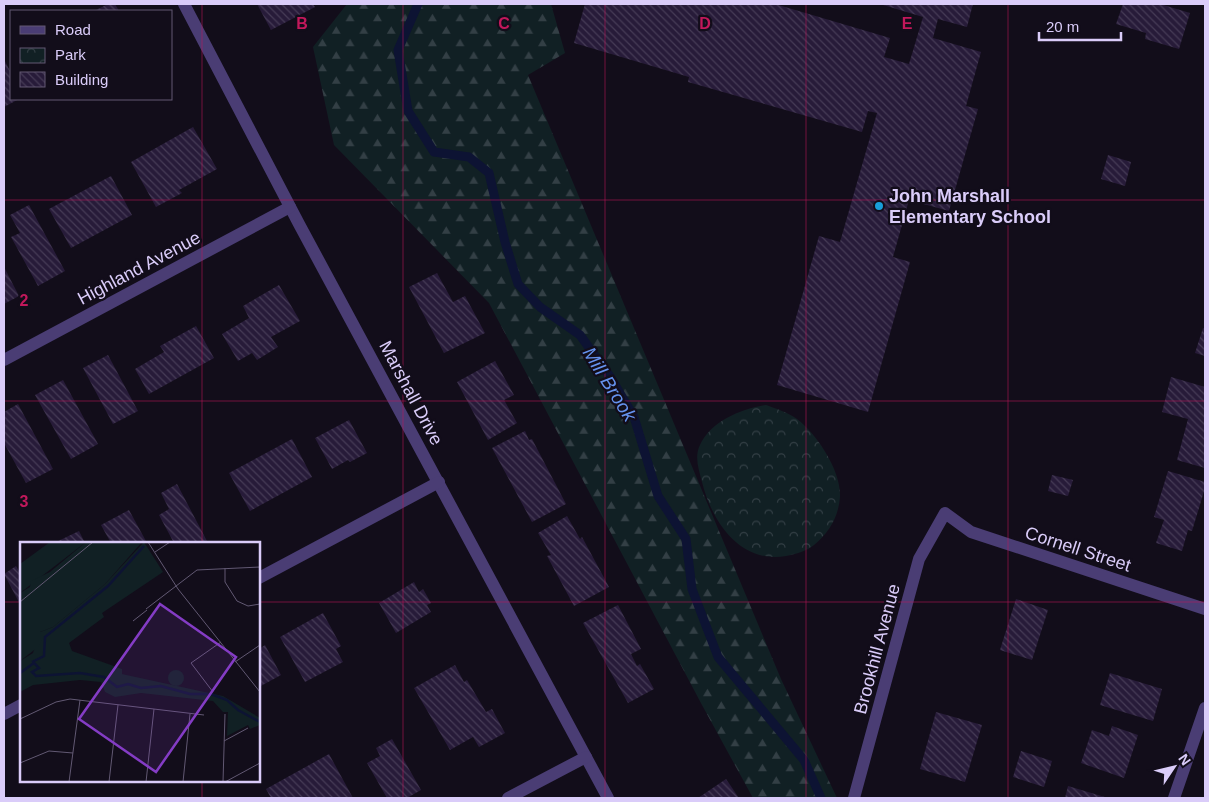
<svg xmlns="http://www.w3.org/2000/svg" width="1209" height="802" font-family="Helvetica,sans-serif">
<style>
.forest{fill:url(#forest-firs)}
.park{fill:url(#park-crowns)}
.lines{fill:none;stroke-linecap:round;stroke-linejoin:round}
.stream{stroke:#0d1333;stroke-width:9}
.building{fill:url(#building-back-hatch)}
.minor{stroke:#4a3d74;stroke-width:12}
.tertiary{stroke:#4a3d74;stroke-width:12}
.grid{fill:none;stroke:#c2185b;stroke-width:1;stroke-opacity:0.55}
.poi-dot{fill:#189ed9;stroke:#120d1a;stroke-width:2}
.labels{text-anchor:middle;stroke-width:4.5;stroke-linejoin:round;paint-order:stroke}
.poi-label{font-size:18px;font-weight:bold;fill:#daccf9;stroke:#120d1a;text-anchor:start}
.street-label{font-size:18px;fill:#daccf9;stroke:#120d1a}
.water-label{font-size:19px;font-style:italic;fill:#6592ee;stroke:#120d1a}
.inset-river{fill:none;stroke:#0d1333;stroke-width:2.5}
.inset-road{fill:none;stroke:#625973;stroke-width:1}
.view{fill:#843cc5;fill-opacity:0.15;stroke:#843cc5;stroke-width:2.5}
.inset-edge{fill:none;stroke:#daccf9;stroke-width:2.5}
.grid-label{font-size:16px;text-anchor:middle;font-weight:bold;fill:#c2185b;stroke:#120d1a;stroke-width:4.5;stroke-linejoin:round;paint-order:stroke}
</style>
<defs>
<pattern id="forest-firs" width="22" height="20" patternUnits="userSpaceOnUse" patternTransform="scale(1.25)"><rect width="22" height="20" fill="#112024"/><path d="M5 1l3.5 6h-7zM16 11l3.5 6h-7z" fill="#333f45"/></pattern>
<pattern id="park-crowns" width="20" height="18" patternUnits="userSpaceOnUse" patternTransform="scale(1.25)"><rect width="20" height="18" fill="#112024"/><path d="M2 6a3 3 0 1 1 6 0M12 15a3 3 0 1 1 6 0" fill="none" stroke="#333f45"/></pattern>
<pattern id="building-back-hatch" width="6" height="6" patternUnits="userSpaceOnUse" patternTransform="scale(1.25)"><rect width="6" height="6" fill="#271b39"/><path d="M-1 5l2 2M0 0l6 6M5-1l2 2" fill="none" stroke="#463b56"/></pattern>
</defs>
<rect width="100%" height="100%" fill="#120d1a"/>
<path class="forest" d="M347 4H551L565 53 528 75 781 679 837 798H753L702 705 489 303 334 145 313 47Z"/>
<path class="park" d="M766 405C777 409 787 412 797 419 817 434 841 471 840 496 839 516 829 533 814 545 807 551 796 554 786 556 740 564 712 522 702 482 699 470 694 457 700 445 711 421 741 409 766 405Z"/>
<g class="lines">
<path class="stream" d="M418 4 398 50 408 111 434 152 469 157 489 173 505 242 518 284 540 307 580 335 611 378 634 417 658 496 686 539 692 589 718 657 804 760 821 798"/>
</g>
<g class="building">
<path d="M108 4H115L119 11H94Z"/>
<path d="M257 4H313L315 7 271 30Z"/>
<path d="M585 4H775L890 38 884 57 909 64 923 17 880 4H973L967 27 938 19 933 38 981 52 966 106 978 109 949 211 909 200 893 257 910 262 868 412 777 385 819 236 840 242 877 113 868 111 862 132 688 82 689 77 574 43Z"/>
<path d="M1123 4H1160L1190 13 1179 49 1145 39 1146 33 1116 24Z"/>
<path d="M4 59 11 73V99H19L4 107Z"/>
<path d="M193 127 217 169 179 190 182 193 156 207 131 162Z"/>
<path d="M1108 155 1131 162 1125 186 1101 179Z"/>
<path d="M111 176 132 215 71 248 49 209Z"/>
<path d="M29 205 65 271 38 286 11 237 20 233 10 215Z"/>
<path d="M4 267 19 296 4 304Z"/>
<path d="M437 273 453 302 465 296 485 333 444 353 409 287Z"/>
<path d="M279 285 300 321 271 337 278 347 257 360 252 353 238 361 222 334 249 318 243 306Z"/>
<path d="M196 326 214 358 149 394 135 369 164 352 160 346Z"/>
<path d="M1203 328 1205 329V356L1195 353Z"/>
<path d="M108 355 138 411 113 424 83 368Z"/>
<path d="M495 361 514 395 504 400 517 423 488 440 457 382Z"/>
<path d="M1171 377 1205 387V468L1177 460 1188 419 1162 412Z"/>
<path d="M63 380 98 444 71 459 35 395Z"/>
<path d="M18 404 53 469 26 483 4 443V412Z"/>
<path d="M349 420 367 453 350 462 348 460 332 469 315 438Z"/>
<path d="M525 431 529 440 532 439 566 504 532 522 492 448Z"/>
<path d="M292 439 312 477 250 511 229 473Z"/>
<path d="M1168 471 1205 482V488L1192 531 1188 530 1182 551 1156 543 1164 520 1154 517Z"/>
<path d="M1052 475 1073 480 1068 496 1048 491Z"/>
<path d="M177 484 208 543H174L159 515 169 509 161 493Z"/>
<path d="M129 510 147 543H111L101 525Z"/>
<path d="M567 516 580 539 582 537 609 587 574 606 547 556 551 555 538 533Z"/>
<path d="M79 531 85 543H54Z"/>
<path d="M16 566 19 571 21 569V606L4 574Z"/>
<path d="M414 582 419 592 423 589 431 603 427 605 431 612 396 633 379 603Z"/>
<path d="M1016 599 1048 610 1032 660 1000 650Z"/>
<path d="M618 605 641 649 631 654 637 666 640 664 654 689 628 703 583 623Z"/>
<path d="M323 613 341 646 336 649 343 662 305 682 280 637Z"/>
<path d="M265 645 281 675 259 687V649Z"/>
<path d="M455 665 464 682 467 680 486 712 492 709 505 733 479 747 473 737 450 750 414 688Z"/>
<path d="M1110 673 1162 689 1153 721 1100 705Z"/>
<path d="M936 712 982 725 965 782 920 769Z"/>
<path d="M1112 726 1138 735 1124 778 1081 763 1092 730 1109 736Z"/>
<path d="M392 739 421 790 407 798H387L367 763 380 756 376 748Z"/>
<path d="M1021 751 1052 761 1044 787 1013 777Z"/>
<path d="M329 754 353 798H271L266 789Z"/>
<path d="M726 779 739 798H698Z"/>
<path d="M1068 786 1108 798H1065Z"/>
</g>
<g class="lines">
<g class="minor">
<path d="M184 4 299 224 608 798"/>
<path d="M4 360 290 207"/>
<path d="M259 578 439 482"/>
<path d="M4 714 21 705"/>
<path d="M508 798 586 757"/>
<path d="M854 798 919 559 945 513 971 532 1205 609"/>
</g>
<path class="tertiary" d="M1174 798 1205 708"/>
</g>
<path class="grid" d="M202 4V543M403 4V798M605 4V798M806 4V798M1008 4V798M4 200H1205M4 401H1205M4 602H21M259 602H1205M202 781V798"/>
<circle class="poi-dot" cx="879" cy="206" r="5"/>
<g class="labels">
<g class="poi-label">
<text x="889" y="202">John Marshall<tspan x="889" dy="21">Elementary School</tspan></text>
</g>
<g class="street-label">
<text transform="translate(139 268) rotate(-28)" y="6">Highland Avenue</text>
<text transform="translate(411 393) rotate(62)" y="6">Marshall Drive</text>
<text transform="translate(1078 549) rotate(18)" y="6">Cornell Street</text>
<text transform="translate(877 649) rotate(-75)" y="6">Brookhill Avenue</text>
</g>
<g class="water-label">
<text transform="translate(610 384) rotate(58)" y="7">Mill Brook</text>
</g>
</g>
<g transform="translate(20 542)">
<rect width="240" height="240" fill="#120d1a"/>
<path d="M30 0H66L0 51V22ZM124 0 143 30 82 71 84 75 49 101 52 109 102 127V132L203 154 240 176V183L230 187 228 183 207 194 208 170H203L193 159 121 151 95 155 85 150 81 140 60 138 13 143 0 150V119L13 111 20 90 33 85 85 42Z" fill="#112024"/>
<path d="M148 136a8 8 0 1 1 16 0a8 8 0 1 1-16 0Z" fill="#112024"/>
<path d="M66 0H122L85 42 33 85 20 90 23 96 18 105 0 119V51L10 45 11 39 30 30Z" fill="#112024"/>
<path class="inset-river" d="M12 120 24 114 25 95 88 44 124 4M0 131 14 121 19 126 12 130 16 134 60 131 84 135 97 145 108 142 121 146 141 144 170 152H191L207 158 218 168 240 180"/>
<path class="inset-road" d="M128 0 158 47 240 150M135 10 150 0M205 26V40L217 59 228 64 240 62M0 60 73 0M126 67 177 28 240 25M113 79 127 68M215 120 240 103M193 150 171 121 201 100M0 177 36 160 50 157 184 173M204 199 228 186M0 221 29 209 53 211M49 240 60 158M89 240 98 163M126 240 134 167M163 240 170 172M203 240 205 172M205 240 240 221"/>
<path class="view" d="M140 62 216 115 136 230 59 177Z"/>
<rect width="240" height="240" class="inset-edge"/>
</g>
<g class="grid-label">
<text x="302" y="29">B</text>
<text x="504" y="29">C</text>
<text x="705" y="29">D</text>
<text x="907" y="29">E</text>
<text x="24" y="306">2</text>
<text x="24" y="507">3</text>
</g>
<rect width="1209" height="802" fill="none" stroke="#daccf9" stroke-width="10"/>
<rect x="10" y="10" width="162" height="90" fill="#120d1a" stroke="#625973"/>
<rect x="20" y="26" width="25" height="8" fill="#4a3d74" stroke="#625973"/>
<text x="55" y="35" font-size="15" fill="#daccf9">Road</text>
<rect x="20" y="48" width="25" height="15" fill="url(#park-crowns)" stroke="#625973"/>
<text x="55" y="60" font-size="15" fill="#daccf9">Park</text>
<rect x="20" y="72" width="25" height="15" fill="url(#building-back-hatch)" stroke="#625973"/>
<text x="55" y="85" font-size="15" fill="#daccf9">Building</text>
<g transform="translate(1174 767) rotate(55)" stroke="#120d1a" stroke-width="4" paint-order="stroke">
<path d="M0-4L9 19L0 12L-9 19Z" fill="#daccf9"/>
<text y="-8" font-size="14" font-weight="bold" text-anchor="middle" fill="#daccf9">N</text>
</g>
<path d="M1039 32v8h82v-8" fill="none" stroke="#daccf9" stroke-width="2.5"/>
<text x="1046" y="32" font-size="15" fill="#daccf9" stroke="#120d1a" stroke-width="4" paint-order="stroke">20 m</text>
</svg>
